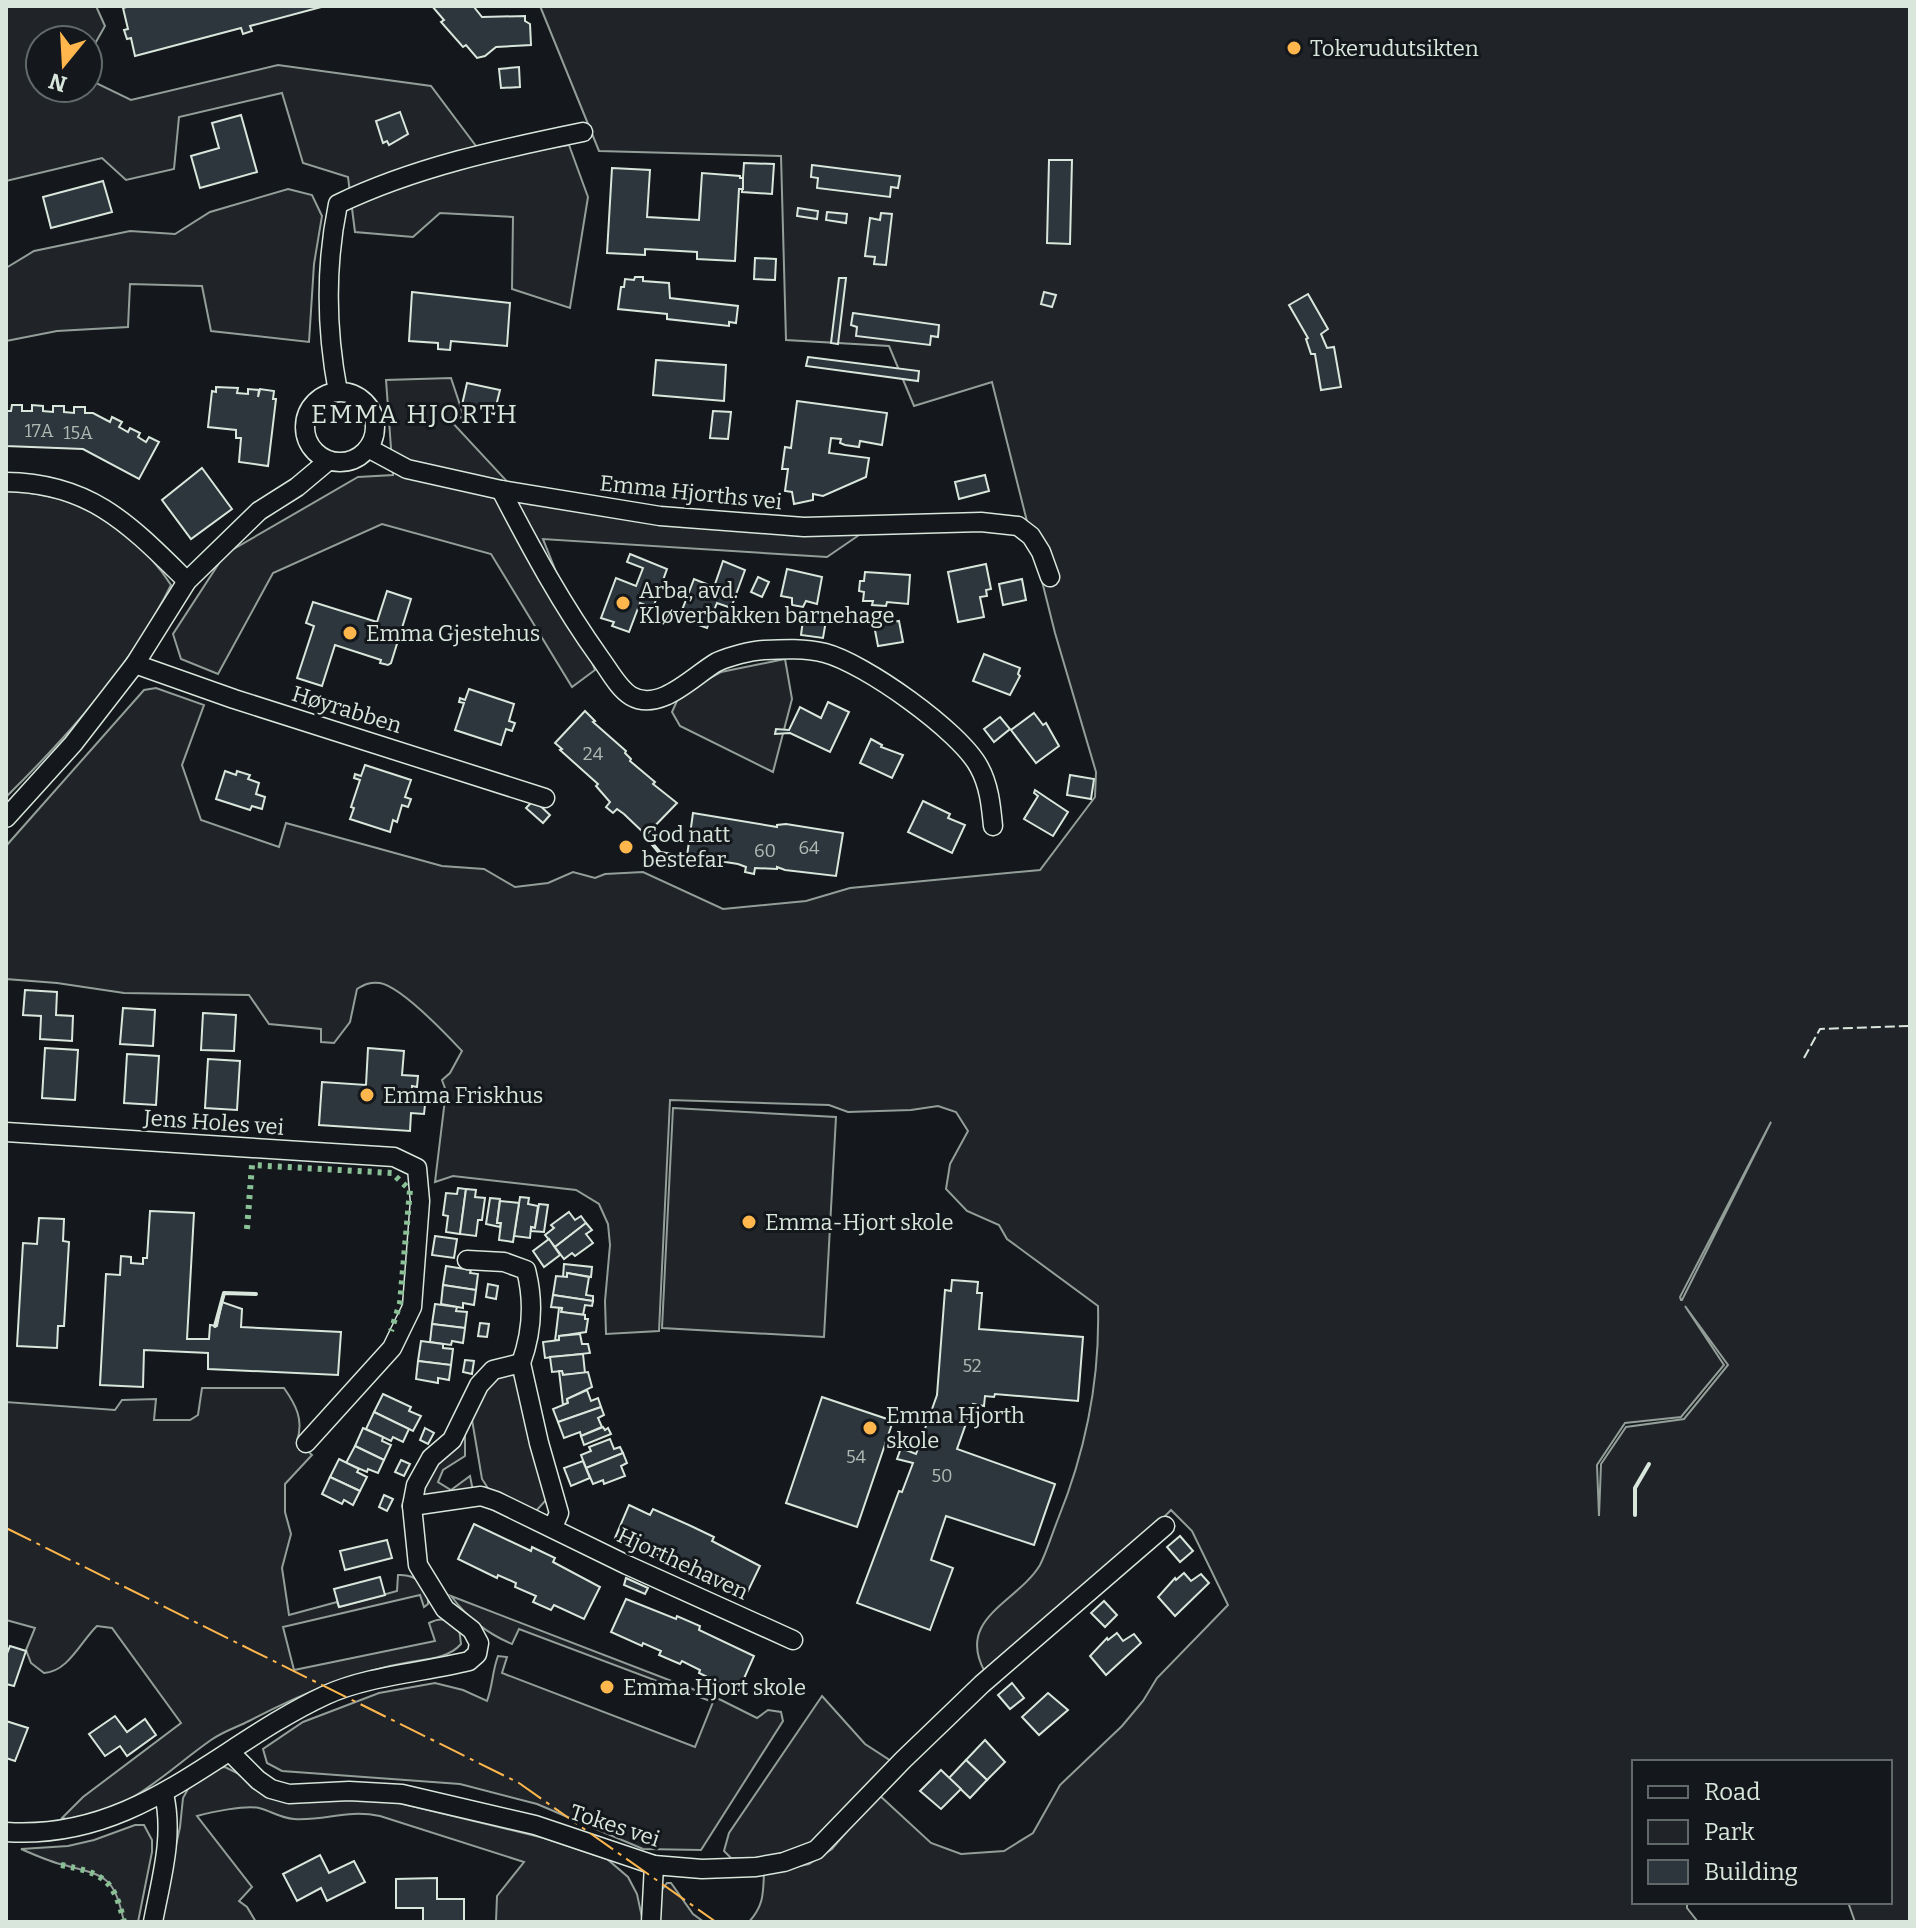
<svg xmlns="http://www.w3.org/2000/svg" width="1916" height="1928" font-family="Bitter,serif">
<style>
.green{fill:#202428;stroke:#939e99;stroke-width:2;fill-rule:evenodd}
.building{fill:#2c363c;stroke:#d8e6dc;stroke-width:2}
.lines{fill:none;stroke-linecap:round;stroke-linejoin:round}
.minor-casing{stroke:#d8e6dc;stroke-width:21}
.minor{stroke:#14181c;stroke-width:18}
.hedge{stroke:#8ac095;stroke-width:6;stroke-dasharray:4 6;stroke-linecap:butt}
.fence{stroke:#d8e6dc;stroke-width:2;stroke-dasharray:10 4;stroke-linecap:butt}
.wall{stroke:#d8e6dc;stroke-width:4}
.power{stroke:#ffb74d;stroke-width:2;stroke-dasharray:28 6 4 6;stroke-linecap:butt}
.poi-dot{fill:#ffb74d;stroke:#14181c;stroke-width:3}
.labels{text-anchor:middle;stroke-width:6;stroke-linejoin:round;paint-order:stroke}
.number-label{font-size:18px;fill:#adbab4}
.poi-label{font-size:22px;fill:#d8e6dc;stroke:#14181c;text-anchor:start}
.street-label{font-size:22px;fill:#d8e6dc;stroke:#14181c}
.quarter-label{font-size:26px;letter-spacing:2px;fill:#d8e6dc;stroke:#14181c}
</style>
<rect width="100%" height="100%" fill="#14181c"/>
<g class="green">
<path d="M6 6H96L105 26 88 56V40H40V88H88V79L131 100 278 65 431 86 485 158 569 145 588 197 570 308 512 289 513 217 440 213 413 237 355 232 348 177 303 163 282 93 179 117 174 169 126 180 102 158 6 181Z"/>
<path d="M540 6H1910V1922H1855L1848 1902H1890V1762H1634V1902H1687V1908L1698 1922H749C764 1905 763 1894 764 1873L809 1864 832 1849 878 1794 931 1843 961 1854 1004 1851 1033 1833 1060 1785 1122 1726 1143 1701 1157 1678 1228 1605 1192 1531 1171 1510 1141 1541 985 1672C955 1618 1017 1603 1040 1565 1047 1551 1052 1534 1058 1519 1086 1450 1100 1381 1098 1306L1007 1239 999 1225 967 1211 946 1189 950 1164 968 1131 956 1112 938 1106 911 1110 848 1112 829 1105 670 1100 659 1331 606 1334 605 1301 610 1245 608 1224 599 1204 576 1190 453 1176 435 1182 446 1091 442 1080 450 1073 462 1051C446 1034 402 987 380 983 370 982 365 984 357 989L350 1022 334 1043 321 1042V1029L269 1024 249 995 124 993 57 983 6 979V846L144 690 156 688 204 705 182 765 201 820 279 847 286 823 442 866 484 869 515 887 548 883 573 872 595 878 605 874 643 872 723 909 806 901 850 888 1040 870 1095 797 1096 772 1055 633 992 382 914 406 889 346 786 340 781 156 599 151ZM1771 1122 1682 1300H1681L1680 1297ZM1685 1306 1728 1365 1684 1419 1626 1427 1601 1464 1599 1516 1597 1465 1625 1423 1681 1417 1724 1365Z"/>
<path d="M288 189 312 195 322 216 314 264 309 342 211 331 202 286 130 284 128 327 57 331 6 341V268L34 251 130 231 175 234 210 212Z"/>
<path d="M451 378 464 417 449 419 528 504 757 527 865 531 827 557 543 539 595 670 572 687 491 554 382 524 273 573 218 674 181 659 173 634 225 554 358 477 393 475 386 380Z"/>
<path d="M6 491C24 492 45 494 63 500 105 514 148 548 171 585 131 666 70 734 6 797Z"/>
<path d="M785 659 792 699 773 772 680 726 672 712 680 694 721 672Z"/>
<path d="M673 1108 836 1117 824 1337 662 1328Z"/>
<path d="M504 1374 519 1376 547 1499 535 1512 491 1493 482 1479 471 1414 488 1382Z"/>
<path d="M202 1388H284C296 1405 304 1420 297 1441L312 1455 285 1484V1512L291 1534 282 1568 289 1615 337 1602 339 1607 397 1591 398 1575C416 1574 429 1585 428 1604L424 1607 420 1595 283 1627 294 1670 435 1641 429 1623C443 1616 447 1620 459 1628L461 1644C449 1658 428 1659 410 1662 352 1672 301 1694 249 1721 237 1727 222 1732 211 1740 171 1768 139 1802 92 1815 81 1818 73 1821 62 1818L83 1797 181 1723 112 1628 97 1626C81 1641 68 1672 44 1673L31 1663 26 1650 35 1628 6 1620V1402L115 1410 122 1400 156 1399 154 1420H190L198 1415Z"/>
<path d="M465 1428V1456L443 1470 438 1482 451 1490 470 1476 473 1491 418 1499 434 1461Z"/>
<path d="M451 1596 721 1700 757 1718 768 1710 781 1712 783 1721 701 1850 643 1849 537 1804 460 1784 282 1771 267 1763 263 1749 303 1722 379 1693 435 1683 463 1690 487 1701C493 1685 492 1672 498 1656L507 1657 502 1673 695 1747 713 1702 519 1629 512 1644C486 1633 468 1618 451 1596Z"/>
<path d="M822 1696 865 1744 891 1761 810 1844 782 1855 751 1859 731 1858 724 1851 729 1833Z"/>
<path d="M225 1767 237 1773 262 1792 315 1799H382L544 1838 607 1859 628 1877 637 1894 643 1922H496L497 1896 524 1862 380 1816C346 1809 326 1821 294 1819 280 1818 271 1811 259 1808 245 1805 211 1812 197 1816L252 1887 239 1901 247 1907 256 1922H159L180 1827 183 1798 189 1787 217 1768Z"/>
<path d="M135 1825H144L152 1840V1852L138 1922H124C114 1876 106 1876 64 1865 50 1862 35 1855 21 1849L68 1846 94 1840Z"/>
<path d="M667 1883H671L693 1914 704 1922H655L658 1895Z"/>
</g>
<g class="building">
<path d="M130 6H325L250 26 252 31 243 34 241 28 135 56 131 38 127 39 124 30 128 29 123 8Z"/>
<path d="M432 6 474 7 482 17 525 16V21L530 24 531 45 496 47 485 56 477 58 466 45 463 47 441 22 444 20Z"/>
<path d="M519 67 520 87 501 88 499 69Z"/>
<path d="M400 112 408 134 389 145 387 141 383 143 376 121Z"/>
<path d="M241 115 257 172 200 188 191 156 219 148 212 123Z"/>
<path d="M1049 160H1072L1070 244 1047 243Z"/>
<path d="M744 163 774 164 772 194 742 192Z"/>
<path d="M812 165 900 176 898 188 891 187 890 197 817 188 818 178 811 177Z"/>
<path d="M612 168 650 170 647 217 699 220 702 173 740 176V178H743V189H739L735 261 697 259V252L645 249V255L607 253Z"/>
<path d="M103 181 112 212 51 228 43 197Z"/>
<path d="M798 208 818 211 817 219 797 216Z"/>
<path d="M827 212 847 214 846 223 826 220Z"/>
<path d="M881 213 892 214 886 265 874 264 875 257 865 256 870 218 880 220Z"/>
<path d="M755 258 776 259 775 280 754 279Z"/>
<path d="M635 277H643V281L669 283 670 298 738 306 736 323 729 322V326L667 319V314L618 309 621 287H624L625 279 634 280Z"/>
<path d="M839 278H846L838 344 831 343Z"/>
<path d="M412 292 510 303 507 346 451 341 450 350 438 349V343L409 341Z"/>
<path d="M1044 292 1056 295 1052 307 1041 304Z"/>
<path d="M1308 294 1328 329 1321 334 1327 348 1334 347 1341 387 1321 390 1315 354H1311L1306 339 1308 338 1289 305Z"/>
<path d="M853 313 939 325 938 337 931 336 930 345 856 336 857 327 851 325Z"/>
<path d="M808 357 919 371 918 381 806 366Z"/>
<path d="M656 360 726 365 724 401 653 395Z"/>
<path d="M467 383 500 390 494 414 462 405Z"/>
<path d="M216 387 238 388 237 393 248 394V389L259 390 258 397 260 389 274 391 273 399H276L268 466 239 462 241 438H236V430L208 427 212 391 216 392Z"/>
<path d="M797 401 887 413 882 445 860 441 859 447 845 445 840 443 841 439 831 438 829 453 869 458 866 477 823 496 813 494V500L794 504 792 492 785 491 788 469H782L785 447 791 448Z"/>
<path d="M12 405H22V411H32V405L43 406V411L53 412V406H64V412L74 413V407H85V413H93L110 422 112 417 122 422 119 427 128 432 130 428 140 433 138 437 146 442 149 437 159 442 139 479 83 449 6 446V411H11Z"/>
<path d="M713 411 731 412 728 439 710 438Z"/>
<path d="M202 468 232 509 191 539 162 500Z"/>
<path d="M985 475 989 491 959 499 955 482Z"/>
<path d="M630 554 667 569 653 608 640 603 629 632 612 626 614 622 601 618 616 578 636 586 643 568 627 562Z"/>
<path d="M723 561 745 570 731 608 717 603 707 628 679 618 694 579 714 587Z"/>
<path d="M986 564 991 589 986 590 987 596 980 597 984 617 958 622 948 572Z"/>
<path d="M787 569 822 577 817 604 806 601 803 607 792 605V598L781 596Z"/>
<path d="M865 572 910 575 908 604 887 602 886 606 872 605 873 601H863L864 592 859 591 860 581H864Z"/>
<path d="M758 577 769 582 762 597 751 592Z"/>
<path d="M1022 579 1026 600 1003 605 999 584Z"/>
<path d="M387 591 411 599 391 663 388 665 380 663 381 660 335 645 322 686 297 678 314 626 306 623 313 602 377 622Z"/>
<path d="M804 612 827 615 823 638 801 635Z"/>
<path d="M899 621 903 642 878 646 874 625Z"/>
<path d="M984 654 1020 668 1018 674 1020 676 1010 695 973 681Z"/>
<path d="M469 689 514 704 509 721 515 723 512 731 506 729 501 745 455 730 464 703 459 702 460 698 465 700Z"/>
<path d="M828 702 849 712 830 752 790 733 775 734 776 729 789 730 800 707 821 718Z"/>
<path d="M585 711 595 721 593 722 626 751 625 753 631 759 630 761 655 782 653 784 677 803 646 835 624 814 617 809 613 813 606 807 610 802 596 786 598 784 560 750 562 749 555 743Z"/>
<path d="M1034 713 1043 725 1046 723 1059 746 1036 763 1011 730Z"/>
<path d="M1000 717 1010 729 994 742 984 729Z"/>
<path d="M871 739 882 745 881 747 903 755 892 778 860 763Z"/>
<path d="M365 765 411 780 405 797 411 799 408 807 402 805 397 822 393 820 390 832 350 819 354 808 351 807 360 780 354 778 355 774 361 776Z"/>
<path d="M225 771 236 775 237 771 250 775 248 779 259 783 256 794 265 797 262 809 252 806 250 810 216 799Z"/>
<path d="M1070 775 1094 779 1091 799 1067 795Z"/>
<path d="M1035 790 1068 812 1053 836 1024 819 1038 796 1034 793Z"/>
<path d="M534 800 550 815 543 823 526 808Z"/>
<path d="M923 801 950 814 948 818 965 825 952 853 908 832Z"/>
<path d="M693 813 777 827V825L786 824 843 833 836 876 785 870 777 867V869L755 868 754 874 745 872 746 867 738 864 687 856Z"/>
<path d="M25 990 57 992 56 1015 73 1016 72 1041 40 1039 41 1016 23 1015Z"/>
<path d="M123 1008 155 1010 153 1046 120 1044Z"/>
<path d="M203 1013 236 1015 234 1051 201 1050Z"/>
<path d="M45 1048 78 1050 75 1100 42 1098Z"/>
<path d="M368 1048 404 1051 402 1075 418 1076 417 1087 412 1086 411 1104 425 1105 424 1114 411 1113 410 1131 319 1125 322 1082 366 1085Z"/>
<path d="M127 1054 159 1056 156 1105 124 1103Z"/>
<path d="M208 1059 240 1061 237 1110 205 1108Z"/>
<path d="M458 1188 466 1189 460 1234 446 1232 448 1216 443 1215 446 1193 457 1194Z"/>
<path d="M466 1189 476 1190 475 1197 485 1198 482 1220H478L476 1236 460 1234Z"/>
<path d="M520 1197 529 1198 528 1204 538 1206 535 1228 531 1227 530 1238 514 1236Z"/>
<path d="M490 1198 500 1199 497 1223H501L500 1227 486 1224Z"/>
<path d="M500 1201 519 1203 513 1242 499 1240 501 1223H497Z"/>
<path d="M539 1204 548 1205 544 1232 531 1231V1227L535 1228Z"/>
<path d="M150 1211 194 1213 187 1339H209L210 1325 217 1326 222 1302 242 1309 241 1327 341 1332 338 1375 208 1369V1353L144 1350 143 1387 100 1385 106 1274 120 1275 121 1256 131 1257V1263L143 1264V1258H147Z"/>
<path d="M569 1212 575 1220 581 1216 586 1223 555 1247 545 1235 554 1228 551 1225Z"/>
<path d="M39 1218 64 1219 63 1241 69 1242 64 1326H58L57 1348 17 1346 23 1243 37 1244Z"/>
<path d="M586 1223 592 1230 586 1234 593 1243 575 1256 572 1253 564 1259 555 1247Z"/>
<path d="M435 1236 457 1239 454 1258 432 1255Z"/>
<path d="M549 1239 560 1255 544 1267 533 1251Z"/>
<path d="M564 1264 592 1267 591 1277 567 1273V1277H563Z"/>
<path d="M446 1266 471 1270 470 1273 478 1274 476 1290 443 1285Z"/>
<path d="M567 1273 589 1277 586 1295 593 1296V1301L553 1295 556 1276 567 1277Z"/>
<path d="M952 1280 978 1282 977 1293H982L979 1329 1083 1337 1078 1401 995 1394 994 1397 985 1396 984 1406 973 1404 957 1449 1055 1484 1034 1545 946 1516 931 1560 953 1568 930 1630 857 1603 899 1491 902 1492 913 1463 897 1459 901 1448 916 1454 937 1395 945 1290 951 1291Z"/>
<path d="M488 1284 498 1286 496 1299 486 1297Z"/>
<path d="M443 1285 476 1290 474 1305 463 1303V1308L441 1304Z"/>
<path d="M553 1295 593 1301 592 1306 585 1305 583 1315 561 1312 562 1308 551 1307Z"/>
<path d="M435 1304 457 1307 456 1311 467 1312 465 1328 432 1324Z"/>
<path d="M559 1308H562L561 1312 585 1315V1319H588L586 1332 559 1336V1340L555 1341Z"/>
<path d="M480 1323 489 1324 487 1337 478 1336Z"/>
<path d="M432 1324 465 1328 463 1343 452 1341 451 1345 430 1342Z"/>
<path d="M580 1334 582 1344H588L590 1353 545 1358 543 1342 559 1340V1336Z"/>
<path d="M421 1341 443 1344V1348L453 1349 451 1365 418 1361Z"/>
<path d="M583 1354 585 1373 563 1375 562 1371 552 1372 550 1357Z"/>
<path d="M465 1360 474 1361 472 1374 463 1372Z"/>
<path d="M418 1361 451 1365 449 1380 438 1378V1383L416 1379Z"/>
<path d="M559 1371H562L563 1375 588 1372 592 1387 567 1399 568 1403 563 1405Z"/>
<path d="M587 1390 591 1401 598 1398 601 1407 558 1422 553 1409 568 1403 567 1399Z"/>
<path d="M383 1394 411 1407 409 1411 421 1416 413 1431 374 1412Z"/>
<path d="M822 1397 893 1421 857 1527 786 1503Z"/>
<path d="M601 1407 604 1415 598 1418 602 1427 581 1436 580 1432 564 1438 558 1422Z"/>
<path d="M374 1412 409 1429 403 1442 393 1437 391 1441 366 1429Z"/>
<path d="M603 1427 605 1430 608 1428 611 1434 584 1445 581 1436Z"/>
<path d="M363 1428 383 1437 382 1441 391 1445 384 1460 355 1446Z"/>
<path d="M425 1428 434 1433 428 1444 420 1440Z"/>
<path d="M610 1439 614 1449 620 1447 623 1453 586 1468 581 1455 591 1451 589 1447Z"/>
<path d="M355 1446 384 1460 378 1473 368 1469 367 1472 346 1463Z"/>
<path d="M623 1453 627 1463 621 1466 625 1476 604 1484 603 1480 593 1484 586 1468Z"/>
<path d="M339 1459 359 1469 357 1472 367 1477 360 1491 330 1477Z"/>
<path d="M401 1460 410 1464 404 1476 395 1472Z"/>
<path d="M583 1461 590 1478 571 1486 564 1468Z"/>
<path d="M330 1477 360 1491 353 1505 344 1500 342 1504 322 1494Z"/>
<path d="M384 1495 393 1499 387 1511 379 1507Z"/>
<path d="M629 1505 650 1515 653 1509 691 1526 714 1537 712 1541 760 1566 748 1591 743 1597 713 1584 715 1580 696 1571 695 1575 674 1565 676 1562 615 1538Z"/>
<path d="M474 1524 531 1551 532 1547 555 1558 553 1562 600 1587 584 1619 554 1605 551 1610 533 1602 536 1596 515 1587 516 1583 498 1575 497 1578 458 1559Z"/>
<path d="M1180 1536 1193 1551 1180 1562 1167 1547Z"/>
<path d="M387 1540 392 1558 345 1570 340 1551Z"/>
<path d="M1184 1573 1191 1581 1201 1574 1209 1583 1175 1616 1158 1597 1175 1578 1176 1580Z"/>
<path d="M380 1577 385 1595 339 1607 334 1589Z"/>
<path d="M626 1578 648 1588 645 1594 624 1585Z"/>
<path d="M626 1599 676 1619 677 1616 700 1626 699 1630 754 1656 738 1692 699 1673 700 1670 682 1661 680 1664 659 1655 661 1651 643 1643 642 1646 611 1632Z"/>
<path d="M1104 1601 1117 1615 1105 1627 1091 1613Z"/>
<path d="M1117 1633 1123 1641 1134 1634 1141 1643 1106 1675 1090 1656 1107 1638 1108 1640Z"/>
<path d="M10 1646 26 1651 14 1686 6 1684V1656Z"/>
<path d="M1012 1683 1024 1698 1010 1709 998 1695Z"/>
<path d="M1048 1693 1068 1710 1039 1735 1022 1717Z"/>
<path d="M115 1716 127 1732 145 1719 156 1735 127 1756 120 1746 105 1756 89 1734Z"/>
<path d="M6 1721 28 1728 15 1761 6 1758Z"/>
<path d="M985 1740 1005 1762 987 1780 966 1760Z"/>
<path d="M966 1760 987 1780 970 1798 949 1778Z"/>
<path d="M941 1770 961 1789 941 1809 920 1791Z"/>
<path d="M320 1855 329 1873 354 1861 365 1882 327 1901 321 1888 297 1901 283 1874Z"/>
<path d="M437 1878V1899H464V1922H423V1908H396V1879Z"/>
</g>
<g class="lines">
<defs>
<g id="minor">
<circle cx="340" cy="427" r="35"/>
<path d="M338 392C326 329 325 267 338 204 415 167 500 149 583 132"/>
<path d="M368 448 407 469 501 490 660 516 804 527 981 522 1018 526 1031 536 1041 552 1050 577"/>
<path d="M6 482C91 483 130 525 187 581"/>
<path d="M501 490C531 548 562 605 600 658 609 670 618 688 631 696 660 713 694 675 717 662 730 656 750 651 764 650 784 649 805 648 825 653 864 663 960 731 979 767 989 785 991 805 993 826"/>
<path d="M135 664 234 699 545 798"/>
<path d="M6 818 73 744 135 664 187 581 259 511 297 487 328 461"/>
<path d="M6 1132 394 1157 417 1168 420 1201 412 1307 392 1348 306 1443"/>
<path d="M521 1363 539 1443 559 1513 553 1527"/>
<path d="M412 1506 481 1496 496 1501 627 1565 793 1640"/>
<path d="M230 1752 258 1780 271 1789 289 1794 349 1791 402 1794 535 1825 654 1865 702 1869 756 1867 784 1862 816 1850 903 1760 982 1684 1165 1526"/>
<path d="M6 1832C138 1841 216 1746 326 1695 367 1676 425 1672 469 1661L477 1654 479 1643 472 1630 445 1609 418 1565 412 1506 416 1485 431 1458 452 1440 479 1385 493 1370 521 1363C532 1333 534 1301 526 1270L504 1262 467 1260"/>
<path d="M153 1922C161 1879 174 1837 164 1794"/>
<path d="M651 1922 654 1865"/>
</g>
</defs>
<use href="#minor" class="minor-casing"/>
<use href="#minor" class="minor"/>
<g class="hedge">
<path d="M247 1229 252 1165 392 1173 410 1190 400 1303 391 1331"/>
<path d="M61 1865C103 1873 114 1879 124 1922"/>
</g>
<path class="fence" d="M1804 1058 1820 1029 1910 1026"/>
<g class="wall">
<path d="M643 833 660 853 686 857"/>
<path d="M215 1326 224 1293 256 1294"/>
<path d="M1635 1515V1488L1649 1464"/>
</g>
<path class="power" d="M6 1528 519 1783 716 1922"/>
</g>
<g class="poi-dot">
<circle cx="1294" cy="48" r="8"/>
<circle cx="623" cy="603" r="8"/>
<circle cx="350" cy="633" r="8"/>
<circle cx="626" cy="847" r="8"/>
<circle cx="367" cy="1095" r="8"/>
<circle cx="749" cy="1222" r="8"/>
<circle cx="870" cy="1428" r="8"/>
<circle cx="607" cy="1687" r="8"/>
</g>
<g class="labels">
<g class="number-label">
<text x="39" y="437">17A</text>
<text x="78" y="439">15A</text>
<text x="593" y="760">24</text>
<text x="809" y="854">64</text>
<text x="765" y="857">60</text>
<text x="972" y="1372">52</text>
<text x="856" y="1463">54</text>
<text x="942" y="1482">50</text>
</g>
<g class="poi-label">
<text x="1310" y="56">Tokerudutsikten</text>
<text x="639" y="598">Arba, avd.<tspan x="639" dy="25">Kløverbakken barnehage</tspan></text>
<text x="366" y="641">Emma Gjestehus</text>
<text x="642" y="842">God natt<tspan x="642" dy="25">bestefar</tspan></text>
<text x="383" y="1103">Emma Friskhus</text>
<text x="765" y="1230">Emma-Hjort skole</text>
<text x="886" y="1423">Emma Hjorth<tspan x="886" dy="25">skole</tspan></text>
<text x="623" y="1695">Emma Hjort skole</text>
</g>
<g class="street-label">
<text transform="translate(691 492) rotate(6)" y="8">Emma Hjorths vei</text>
<text transform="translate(347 709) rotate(17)" y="8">Høyrabben</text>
<text transform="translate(214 1122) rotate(4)" y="8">Jens Holes vei</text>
<text transform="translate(683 1563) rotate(25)" y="8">Hjorthehaven</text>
<text transform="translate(615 1825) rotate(18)" y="8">Tokes vei</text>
</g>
<g class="quarter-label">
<text x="415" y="423">EMMA HJORTH</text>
</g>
</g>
<rect width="1916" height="1928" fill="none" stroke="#d8e6dc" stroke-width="16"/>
<rect x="1632" y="1760" width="260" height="144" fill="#14181c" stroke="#626a69" stroke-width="2"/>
<rect x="1648" y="1786" width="40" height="12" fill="#14181c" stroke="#626a69" stroke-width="2"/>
<text x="1704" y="1800" font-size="24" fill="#d8e6dc">Road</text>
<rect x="1648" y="1820" width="40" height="24" fill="#202428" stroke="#626a69" stroke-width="2"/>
<text x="1704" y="1840" font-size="24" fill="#d8e6dc">Park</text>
<rect x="1648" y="1860" width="40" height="24" fill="#2c363c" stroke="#626a69" stroke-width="2"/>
<text x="1704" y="1880" font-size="24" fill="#d8e6dc">Building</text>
<g transform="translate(64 64) rotate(198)"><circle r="38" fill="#14181c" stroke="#626a69" stroke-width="2"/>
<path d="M0-6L14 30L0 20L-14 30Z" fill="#ffb74d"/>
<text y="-12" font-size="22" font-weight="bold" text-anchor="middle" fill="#d8e6dc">N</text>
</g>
</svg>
